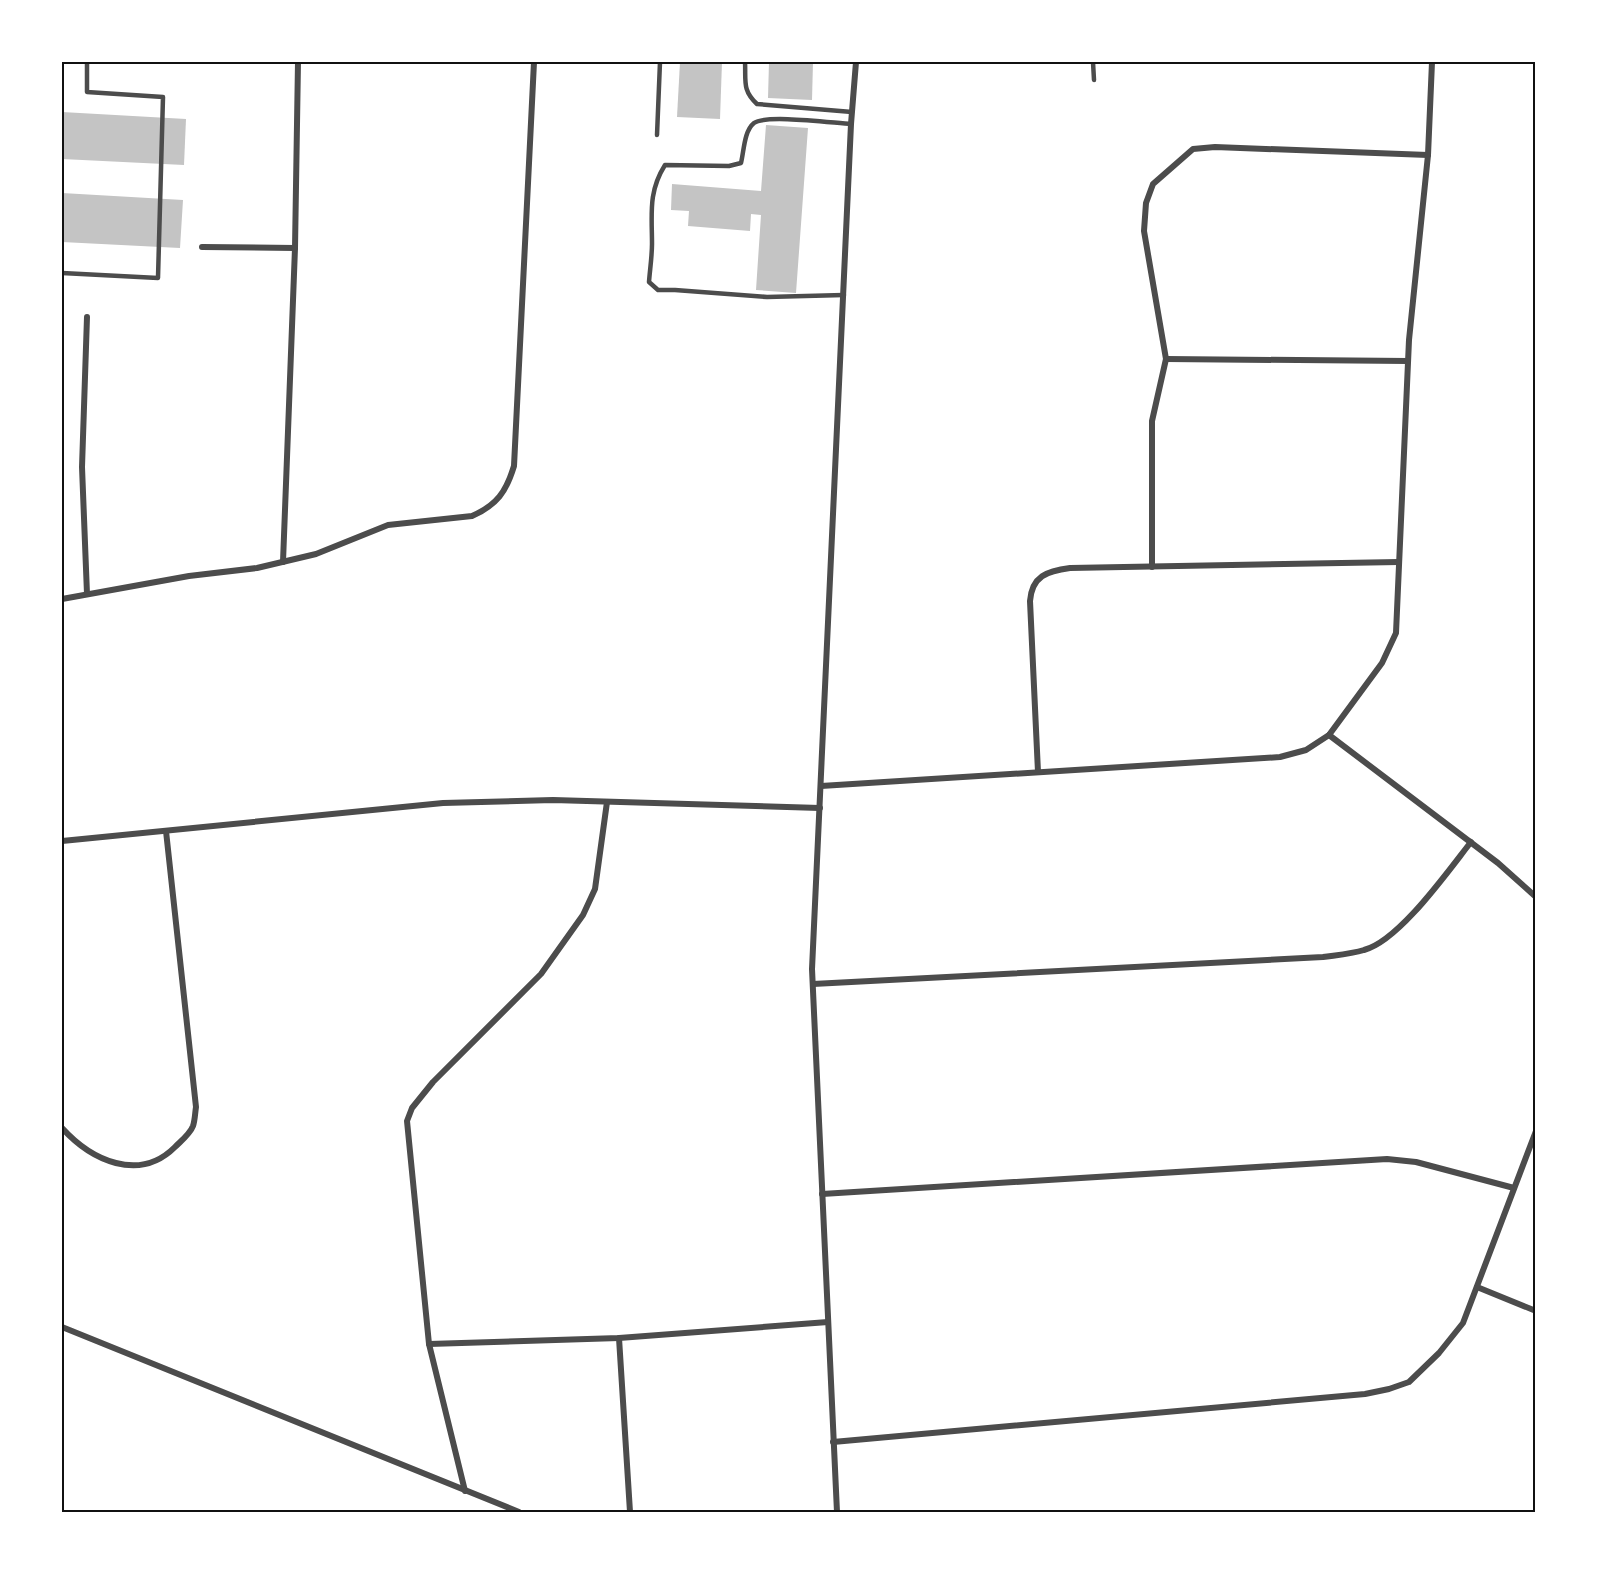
<svg xmlns="http://www.w3.org/2000/svg" width="1597" height="1574" font-family="'Fira Sans',sans-serif">
<style>
.building{fill:#c4c4c4}
.lines{fill:none;stroke-linecap:round;stroke-linejoin:round}
.service{stroke:#4c4c4c;stroke-width:4.5}
.minor{stroke:#4c4c4c;stroke-width:6}
.neatline{fill:none;stroke:#111;stroke-width:2}
</style>
<rect width="100%" height="100%" fill="#fff"/>
<g class="building">
<path d="M680 62H722L720 119 677 117Z"/>
<path d="M769 62H813L812 100 768 98Z"/>
<path d="M62 112 186 119 184 165 62 159Z"/>
<path d="M766 125 808 128 796 293 756 290 761 215 751 214 750 231 688 226 689 211 671 210 672 184 761 191Z"/>
<path d="M62 193 183 200 180 248 62 242Z"/>
</g>
<g class="lines">
<g class="service">
<path d="M745 62C746 81 742 90 757 104L852 112"/>
<path d="M1093 62 1094 80"/>
<path d="M657 135 660 62"/>
<path d="M62 273 158 278 163 97 87 92V62"/>
<path d="M844 295 767 297 675 290H658L649 282C650 269 652 256 652 244 652 214 648 192 665 165L729 166 741 163C744 151 744 131 754 123 766 114 833 123 851 124"/>
</g>
<g class="minor">
<path d="M202 247 295 248"/>
<path d="M87 317 82 467 87 594"/>
<path d="M1166 359 1408 361"/>
<path d="M283 562 295 248 298 62"/>
<path d="M1152 567V421L1166 359 1144 231 1146 203 1153 184 1193 149 1215 147 1428 155"/>
<path d="M62 599 189 576 257 568 316 554 388 525 472 516C497 505 506 492 514 466L534 62"/>
<path d="M1329 735 1498 863 1536 897"/>
<path d="M1038 772 1030 601C1032 576 1047 571 1070 568L1399 562"/>
<path d="M821 786 1280 757 1306 750 1329 735 1382 663 1396 633 1409 340 1428 155 1432 62"/>
<path d="M62 841 443 803 553 800 820 808"/>
<path d="M813 984 1323 957C1337 955 1351 954 1364 950 1399 941 1448 871 1471 842"/>
<path d="M62 1128C91 1160 139 1183 175 1147 181 1141 190 1134 193 1126 195 1120 195 1113 196 1107L166 831"/>
<path d="M822 1194 1387 1159 1416 1162 1514 1188"/>
<path d="M1477 1287 1536 1311"/>
<path d="M62 1327 519 1512"/>
<path d="M619 1338 630 1512"/>
<path d="M429 1344 619 1338 828 1322"/>
<path d="M833 1442 1365 1394 1389 1389 1409 1382 1439 1353 1463 1323 1536 1131"/>
<path d="M465 1491 429 1344 407 1121 412 1108 433 1082 541 974 583 915 595 889 607 802"/>
<path d="M837 1512 812 969 851 124 856 62"/>
</g>
</g>
<rect width="1597" height="1574" fill="none" stroke="#ffffff" stroke-width="126"/>
<rect x="63" y="63" width="1471" height="1448" class="neatline"/>
</svg>
